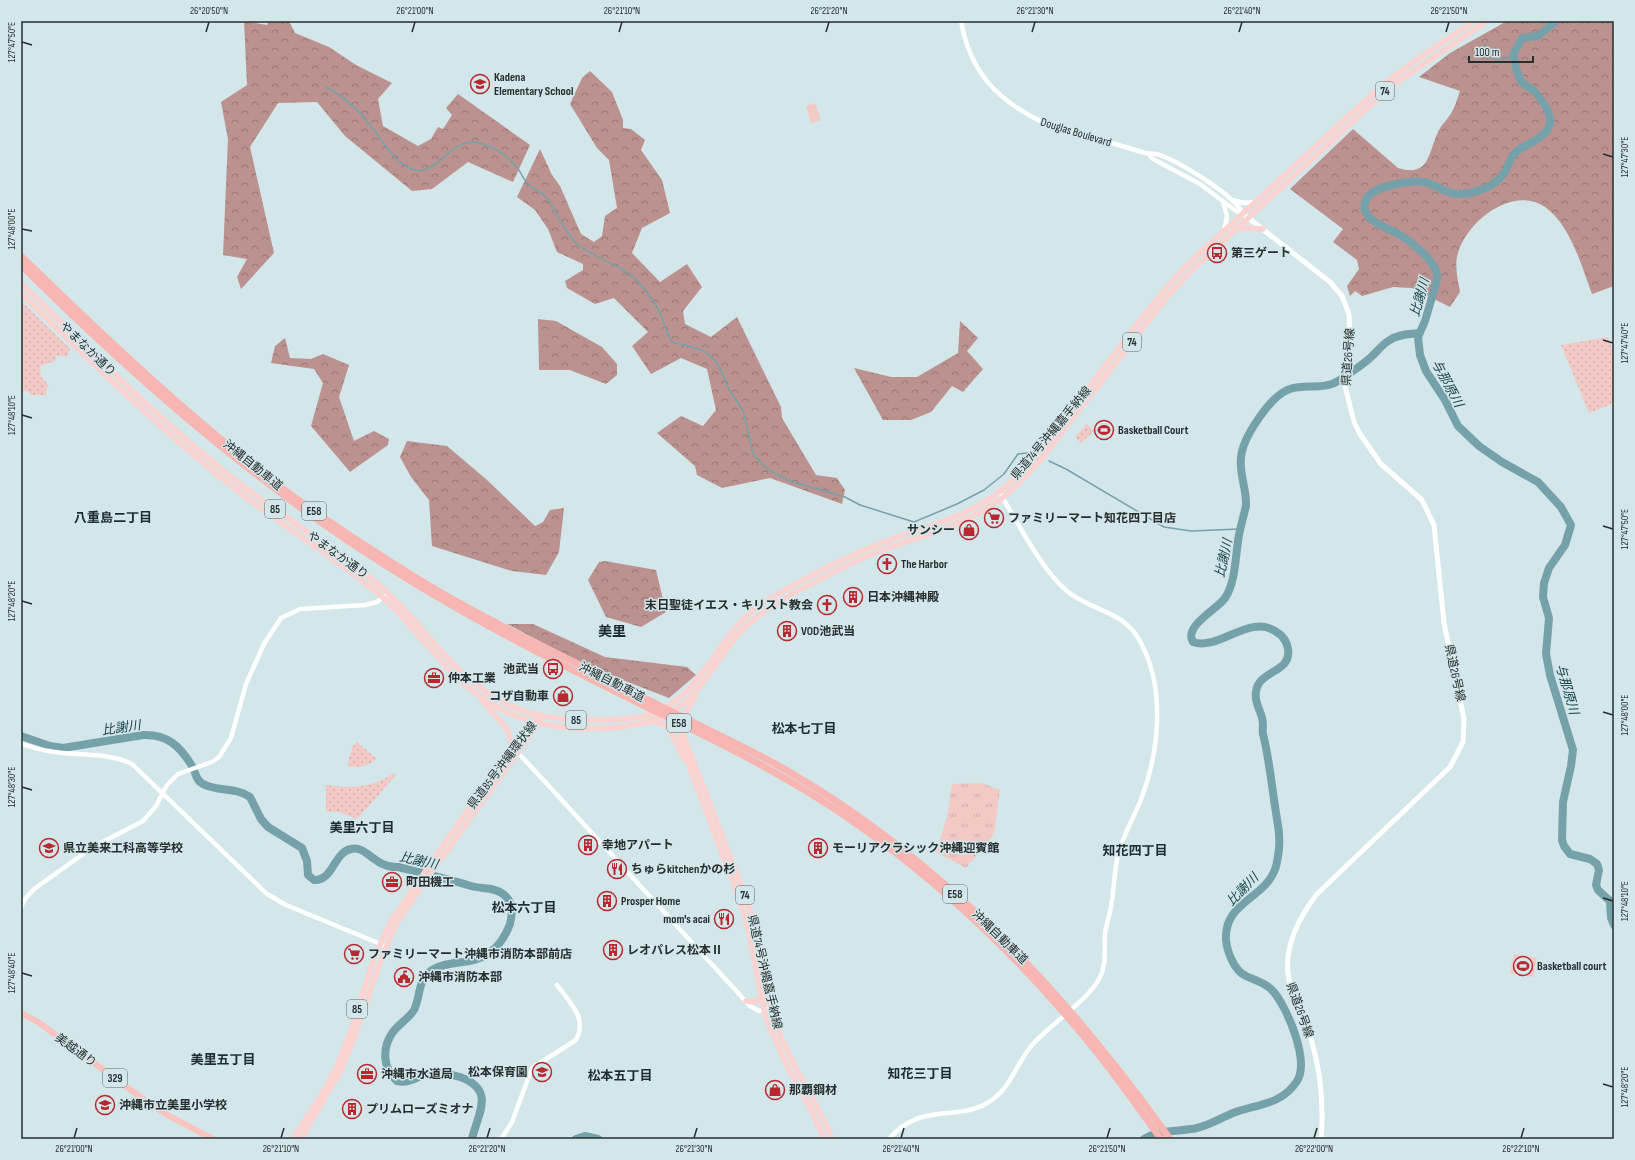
<svg xmlns="http://www.w3.org/2000/svg" width="1635" height="1160" font-family="'Sofia Sans Condensed','Noto Sans JP',sans-serif">
<style>
.grass{fill:url(#grass-tufts)}
.forest{fill:url(#forest-crowns)}
.park{fill:url(#park-dots)}
.pitch{fill:#f3c9c5}
.lines{fill:none;stroke-linecap:round;stroke-linejoin:round}
.stream{stroke:#75a2aa;stroke-width:1.5}
.river{stroke:#75a2aa;stroke-width:8}
.tertiary{stroke:#fff;stroke-width:4.5}
.secondary{stroke:#fff;stroke-width:5}
.primary{stroke:#fad3d0;stroke-width:5.5}
.trunk{stroke:#f8c4c0;stroke-width:6}
.motorway{stroke:#f7b6b1;stroke-width:7}
.ticks{fill:none;stroke:#262e2f;stroke-width:1.5}
.labels{text-anchor:middle;stroke-width:3;stroke-linejoin:round;paint-order:stroke}
.shield{fill:#d3e6ea;stroke:#5a6567;stroke-width:1}
.shield-label{font-size:11px;font-weight:bold;fill:#262e2f}
.poi-label{font-size:12px;font-weight:bold;fill:#262e2f;stroke:#d3e6ea;text-anchor:start}
.street-label{font-size:12px;fill:#262e2f;stroke:#d3e6ea}
.water-label{font-size:13px;font-style:italic;fill:#113d43;stroke:#d3e6ea}
.neighbourhood-label{font-size:13px;font-weight:bold;fill:#1d2c2f;stroke:#d3e6ea}
.quarter-label{font-size:14px;font-weight:bold;fill:#1d2c2f;stroke:#d3e6ea}
.neatline{fill:none;stroke:#262e2f;stroke-width:1.5}
.ticks-label{font-size:10px;text-anchor:middle;fill:#262e2f}
</style>
<defs>
<pattern id="grass-tufts" width="24" height="20" patternUnits="userSpaceOnUse"><rect width="24" height="20" fill="#f3c9c5"/><path d="M3 7l-1-3M5 7V3M7 7l1-3M15 17l-1-3M17 17v-4M19 17l1-3" fill="none" stroke="#d0adaa"/></pattern>
<pattern id="forest-crowns" width="20" height="18" patternUnits="userSpaceOnUse"><rect width="20" height="18" fill="#bb928f"/><path d="M2 6a3 3 0 1 1 6 0M12 15a3 3 0 1 1 6 0" fill="none" stroke="#987875"/></pattern>
<pattern id="park-dots" width="8" height="8" patternUnits="userSpaceOnUse"><rect width="8" height="8" fill="#f3c9c5"/><path d="M2 2h.1M6 6h.1" fill="none" stroke="#d0adaa" stroke-width="1.8" stroke-linecap="round"/></pattern>
</defs>
<rect width="100%" height="100%" fill="#d3e6ea"/>
<path class="grass" d="M981 783 1000 790 994 834 966 868 936 852 947 817 952 784Z"/>
<g class="forest">
<path d="M244 21 267 25 269 21H289L295 33 329 47 356 65 392 83 378 99 383 126 418 146 431 139 438 127 443 129 452 115 446 108 458 94 530 145 513 182 468 162 432 189 412 191 345 136 317 102 278 103 250 147 274 253 241 289 237 277 247 259 223 255 228 139 221 102 247 85Z"/>
<path d="M1507 21H1614V286L1592 294C1582 267 1570 224 1545 207 1513 185 1467 221 1458 253 1454 265 1458 280 1460 292L1450 307 1412 288 1393 287 1362 296 1355 291 1350 296 1347 286 1359 269 1357 260 1333 242 1343 229 1290 189 1353 129 1398 168C1431 178 1428 151 1439 130 1442 124 1447 120 1450 115 1455 108 1457 99 1460 91L1419 77 1450 53Z"/>
<path d="M590 71 612 92 623 120V128L631 129 645 140 641 150 662 180 670 213 642 228 632 253 660 282 687 264 702 287 683 311 685 324 711 337 737 317 781 407 782 418 816 475 837 478 845 490 842 504 770 478 722 488 697 475 695 466 657 433 681 416 703 426 716 410 707 369 681 358 651 374 632 346 648 332 614 298 595 304 567 288 565 281 583 270V264L557 252 548 229 535 210 517 197 540 149 552 175 560 186 581 234 594 242 602 236 605 216 617 208 609 160 597 148 570 104 582 78Z"/>
<path d="M538 319 556 321 602 347 617 364V375L606 384 570 370H539Z"/>
<path d="M960 321 978 338 967 351 983 369 963 392 952 386 931 412 911 420H883L854 368 891 377H917L958 353Z"/>
<path d="M285 338 290 358 311 359 323 354 349 365 339 397 354 441 374 431 389 439 388 445 350 472 311 426 323 383 314 369 271 363 275 346Z"/>
<path d="M407 441 447 446 487 480 535 526 543 522 550 510 564 508 559 552 546 575 512 571 432 546 429 500 411 477 400 457Z"/>
<path d="M605 561 656 570 666 612 641 627 606 617 588 580 599 562Z"/>
<path d="M507 624H533L605 657 687 667 696 675 669 698 589 667Z"/>
</g>
<g class="park">
<path d="M21 301 70 349 67 357 57 355 54 361 40 366 41 377 49 385 46 389V395H30L29 392 21 390Z"/>
<path d="M1608 337 1614 354V403L1589 413 1561 345Z"/>
<path d="M1087 424 1094 431 1081 443 1075 437Z"/>
<path d="M357 742 377 759C367 766 359 769 347 765L353 746Z"/>
<path d="M394 773 396 775 357 819 339 812H326V785C352 789 372 788 394 773Z"/>
</g>
<g class="pitch">
<path d="M815 103 821 120 811 123 806 106Z"/>
<path d="M1514 954 1537 958 1533 977 1510 973Z"/>
</g>
<g class="lines">
<g class="stream">
<path d="M1485 44 1487 55C1495 61 1504 60 1513 55"/>
<path d="M326 87C343 96 359 110 371 126 382 140 392 159 409 168 439 182 448 132 483 144 499 149 510 158 519 170 522 175 525 182 529 185 536 190 542 192 548 200 557 213 564 232 576 243 595 260 624 264 641 285 649 294 656 305 661 315 665 324 666 335 673 343L686 345 706 352 717 363 731 393 743 410 753 454 767 469 790 481 845 497 860 505 914 522 957 504 984 490 1004 474 1018 454 1028 453"/>
<path d="M1049 461 1066 469 1164 527 1191 531 1240 529"/>
</g>
<g class="river">
<path d="M1556 21 1538 36 1522 38 1513 55C1516 63 1516 73 1521 81 1524 85 1529 87 1533 90 1540 97 1550 110 1550 121 1550 136 1530 142 1520 149 1510 155 1510 164 1504 173 1495 187 1474 194 1458 194 1445 194 1436 184 1424 182 1411 180 1371 186 1366 200 1357 220 1389 228 1400 235 1413 243 1440 264 1437 280L1425 321 1418 337 1420 355 1426 371 1445 400 1458 426 1479 446 1502 462 1538 482 1561 507 1571 525 1565 545 1549 568 1544 583 1543 597 1549 618 1546 654 1550 675 1573 750 1571 766 1563 802 1562 840 1564 846 1570 854 1590 859 1597 864 1599 870 1596 885 1598 890 1610 901 1611 918 1614 925"/>
<path d="M21 736 50 746 63 748 143 735C167 734 180 746 192 766 196 772 195 780 203 784 218 792 236 787 250 797L261 819 268 827 302 848 307 861 308 875 314 880C333 881 334 852 351 849 367 845 374 868 398 867 422 873 447 879 471 886 481 889 495 887 503 894 513 901 513 913 510 924 506 935 499 946 489 953 471 966 450 959 432 970 417 980 421 996 414 1010 409 1018 399 1024 393 1032 382 1047 382 1068 397 1081 410 1084 418 1076 429 1073 439 1071 450 1074 460 1077 496 1090 478 1113 472 1139"/>
<path d="M576 1139 585 1136 598 1139"/>
<path d="M1144 1139C1161 1129 1179 1132 1197 1128 1210 1125 1221 1118 1233 1113 1257 1104 1282 1105 1297 1081 1310 1061 1287 1007 1273 991 1265 982 1256 981 1246 976 1234 971 1227 951 1226 940 1224 903 1262 899 1274 872 1277 866 1278 857 1279 849 1280 838 1279 829 1277 819 1272 790 1270 762 1263 734 1262 729 1264 724 1262 718 1260 709 1254 702 1256 692 1258 670 1292 673 1288 649 1287 641 1282 635 1275 631 1249 614 1219 651 1193 642 1183 626 1218 609 1225 598 1237 580 1235 551 1240 530 1242 522 1244 514 1246 506 1247 490 1239 474 1241 458 1242 438 1271 395 1290 389 1305 384 1325 390 1338 381 1348 374 1360 367 1370 358 1377 352 1382 344 1390 340 1398 334 1409 334 1419 333"/>
</g>
<g class="tertiary">
<path d="M961 21C970 72 997 100 1042 122L1145 153C1150 154 1155 153 1160 155 1179 162 1235 195 1242 213"/>
<path d="M1148 153 1153 159 1200 184 1236 211 1242 213"/>
<path d="M1232 200 1245 203 1254 202"/>
<path d="M1223 202 1227 216 1224 232"/>
<path d="M21 744C32 747 43 751 55 752 82 756 107 752 132 764L267 894 286 905 383 945"/>
<path d="M516 754 521 756 548 785 750 1006 759 1011 766 1009"/>
<path d="M21 907 25 899 34 889 93 847 143 821 156 806 167 785 178 774 212 762 219 757 231 738 246 684 264 644 281 618 300 609 365 605 377 602 388 593"/>
<path d="M501 1139 512 1122 532 1068 576 1040C588 1018 570 1003 557 985"/>
<path d="M889 1139C925 1096 966 1129 1001 1092 1014 1078 1020 1058 1033 1044 1051 1024 1088 1000 1099 979 1107 965 1104 950 1105 934 1106 924 1110 915 1111 906 1114 891 1114 875 1117 860 1121 839 1132 821 1140 802 1159 754 1166 690 1141 643 1125 610 1092 612 1067 591 1042 570 1019 525 1001 495"/>
</g>
<path class="secondary" d="M1242 213 1330 282 1342 296 1349 314 1350 338 1345 386 1354 422 1360 434 1381 464 1422 500 1434 525 1444 623 1464 719 1463 742 1450 767 1317 894C1297 920 1280 954 1291 988 1296 1005 1305 1021 1311 1039 1321 1072 1324 1104 1321 1139"/>
<g class="primary">
<path d="M1235 229 1246 228 1263 229"/>
<path d="M21 283C91 352 161 422 239 483 283 517 331 546 374 581 421 619 451 677 507 704 537 719 569 720 603 720 618 719 634 720 648 715 705 698 717 630 766 601 800 581 837 561 874 546 915 529 963 520 999 492 1028 469 1051 437 1074 407 1111 359 1146 309 1187 265L1378 89 1413 62 1474 21"/>
<path d="M21 293C89 360 158 428 233 487 278 523 328 553 373 589 419 626 447 683 503 710 544 731 602 733 647 722 696 709 707 671 737 636 752 618 772 606 792 594 818 580 845 565 872 554 915 537 964 527 1001 499 1016 487 1029 473 1042 458L1166 298 1192 270 1390 87 1487 21"/>
<path d="M482 700C494 717 516 729 510 751"/>
<path d="M650 721 661 723 668 726 684 759"/>
<path d="M678 721 749 906C760 943 761 983 774 1019 788 1061 815 1097 832 1139"/>
<path d="M684 722 688 708 695 697"/>
<path d="M680 736 693 777 740 900 748 929 766 1019 785 1062 812 1112 824 1139"/>
<path d="M746 1001 755 1002 761 997"/>
<path d="M293 1139 322 1094 337 1066 349 1036 374 958 391 921 458 824 535 720"/>
<path d="M301 1139 342 1068 354 1038 381 960 396 924 426 880 539 723V720"/>
</g>
<path class="trunk" d="M21 1013 38 1022 150 1104 169 1116 213 1139"/>
<g class="motorway">
<path d="M21 256C103 336 188 416 279 486 322 518 368 548 413 576 474 614 538 644 602 676 626 688 650 701 674 713 711 732 750 749 786 770 942 860 1066 993 1170 1139"/>
<path d="M21 265C140 383 267 494 411 581 488 628 568 668 649 708 714 740 780 772 841 813 933 875 1016 954 1087 1040 1113 1071 1137 1106 1161 1139"/>
</g>
</g>
<path class="ticks" d="M206 32 209 22M412 32 415 22M619 32 622 22M826 32 829 22M1032 32 1035 22M1239 32 1242 22M1446 32 1449 22M22 42 32 45M1603 154 1613 157M22 229 32 231M1603 340 1613 343M22 415 32 418M1603 526 1613 529M22 601 32 604M1603 712 1613 715M22 787 32 790M1603 898 1613 901M22 973 32 976M1603 1084 1613 1087M74 1138 77 1128M281 1138 284 1128M487 1138 490 1128M694 1138 697 1128M901 1138 904 1128M1107 1138 1110 1128M1314 1138 1317 1128M1521 1138 1524 1128"/>
<defs>
<symbol id="school-ring" viewBox="-11 -11 22 22"><circle r="9.5" fill="#d3e6ea" stroke="#b8282e" stroke-width="1.5"/><path d="M0-5L7-2L0 1L-7-2ZM-4 1L0 2.5L4 1V4Q0 6-4 4Z" fill="#b8282e"/></symbol>
<symbol id="bus-ring" viewBox="-11 -11 22 22"><circle r="9.5" fill="#d3e6ea" stroke="#b8282e" stroke-width="1.5"/><path d="M-5-6H5V4H4V6H2V4H-2V6H-4V4H-5ZM-3.5-4V0h7V-4ZM-3.5 1.2v1.5H-2V1.2ZM2 1.2v1.5H3.5V1.2Z" fill="#b8282e"/></symbol>
<symbol id="stadium-ring" viewBox="-11 -11 22 22"><circle r="9.5" fill="#d3e6ea" stroke="#b8282e" stroke-width="1.5"/><path d="M0-5a6.5 5 0 1 0 0 10a6.5 5 0 1 0 0-10ZM-3.5-1.8h7v3.6h-7Z" fill="#b8282e"/></symbol>
<symbol id="supermarket-ring" viewBox="-11 -11 22 22"><circle r="9.5" fill="#d3e6ea" stroke="#b8282e" stroke-width="1.5"/><path d="M-6-5.5h2.5l.6 2H6L4.5 2H-2.5L-4.4-4H-6ZM-1.5 3.2a1.3 1.3 0 1 0 .1 0ZM3 3.2a1.3 1.3 0 1 0 .1 0Z" fill="#b8282e"/></symbol>
<symbol id="shop-ring" viewBox="-11 -11 22 22"><circle r="9.5" fill="#d3e6ea" stroke="#b8282e" stroke-width="1.5"/><path d="M-5-2.5h2.3a2.7 3.5 0 0 1 5.4 0H5L5.5 6h-11ZM-1.5-2.5h3a1.5 2.3 0 0 0-3 0Z" fill="#b8282e"/></symbol>
<symbol id="church-ring" viewBox="-11 -11 22 22"><circle r="9.5" fill="#d3e6ea" stroke="#b8282e" stroke-width="1.5"/><path d="M-1.2-6h2.4v3.5h3.3v2.4h-3.3V6h-2.4V-.1h-3.3v-2.4h3.3Z" fill="#b8282e"/></symbol>
<symbol id="building-ring" viewBox="-11 -11 22 22"><circle r="9.5" fill="#d3e6ea" stroke="#b8282e" stroke-width="1.5"/><path d="M-4-6H4V6H1V3H-1V6H-4ZM-2.5-4.3h1.7v1.8h-1.7ZM.8-4.3h1.7v1.8H.8ZM-2.5-1h1.7V.8h-1.7ZM.8-1h1.7V.8H.8Z" fill="#b8282e"/></symbol>
<symbol id="office-ring" viewBox="-11 -11 22 22"><circle r="9.5" fill="#d3e6ea" stroke="#b8282e" stroke-width="1.5"/><path d="M-6-3h4V-5.5h4V-3h4V5H-6ZM-1-4.5V-3h2v-1.5ZM-6 0V1H6V0Z" fill="#b8282e"/></symbol>
<symbol id="restaurant-ring" viewBox="-11 -11 22 22"><circle r="9.5" fill="#d3e6ea" stroke="#b8282e" stroke-width="1.5"/><path d="M-5-6h1v4h1v-4h1v4h1v-4h1v5L-1.5 .5V6h-2V.5L-5-1ZM5-6V6H3V1.5H1.5Q1.5-4 5-6Z" fill="#b8282e"/></symbol>
<symbol id="civic-ring" viewBox="-11 -11 22 22"><circle r="9.5" fill="#d3e6ea" stroke="#b8282e" stroke-width="1.5"/><path d="M-.6-6.5H3V-4.5H.6V-3L4-1V1h2V6H-6V1h2V-1L-.6-3ZM-1.2 2.5V6h2.4V2.5Z" fill="#b8282e"/></symbol>
</defs>
<g fill-rule="evenodd">
<use href="#school-ring" x="469" y="73" width="22" height="22"/>
<use href="#bus-ring" x="1206" y="242" width="22" height="22"/>
<use href="#stadium-ring" x="1093" y="419" width="22" height="22"/>
<use href="#supermarket-ring" x="983" y="507" width="22" height="22"/>
<use href="#shop-ring" x="958" y="519" width="22" height="22"/>
<use href="#church-ring" x="876" y="553" width="22" height="22"/>
<use href="#building-ring" x="842" y="586" width="22" height="22"/>
<use href="#church-ring" x="816" y="594" width="22" height="22"/>
<use href="#building-ring" x="776" y="620" width="22" height="22"/>
<use href="#bus-ring" x="542" y="658" width="22" height="22"/>
<use href="#office-ring" x="423" y="667" width="22" height="22"/>
<use href="#shop-ring" x="552" y="685" width="22" height="22"/>
<use href="#building-ring" x="577" y="834" width="22" height="22"/>
<use href="#school-ring" x="38" y="837" width="22" height="22"/>
<use href="#building-ring" x="807" y="837" width="22" height="22"/>
<use href="#restaurant-ring" x="606" y="858" width="22" height="22"/>
<use href="#office-ring" x="381" y="871" width="22" height="22"/>
<use href="#building-ring" x="596" y="890" width="22" height="22"/>
<use href="#restaurant-ring" x="713" y="908" width="22" height="22"/>
<use href="#building-ring" x="602" y="939" width="22" height="22"/>
<use href="#supermarket-ring" x="343" y="943" width="22" height="22"/>
<use href="#stadium-ring" x="1512" y="955" width="22" height="22"/>
<use href="#civic-ring" x="393" y="966" width="22" height="22"/>
<use href="#school-ring" x="531" y="1061" width="22" height="22"/>
<use href="#office-ring" x="356" y="1063" width="22" height="22"/>
<use href="#shop-ring" x="764" y="1079" width="22" height="22"/>
<use href="#school-ring" x="94" y="1094" width="22" height="22"/>
<use href="#building-ring" x="341" y="1098" width="22" height="22"/>
</g>
<g class="labels">
<g class="shield">
<rect x="1376" y="82" width="18" height="18" rx="3"/>
<rect x="1123" y="333" width="18" height="18" rx="3"/>
<rect x="265" y="500" width="20" height="18" rx="3"/>
<rect x="302" y="502" width="24" height="18" rx="3"/>
<rect x="566" y="711" width="20" height="18" rx="3"/>
<rect x="667" y="714" width="24" height="18" rx="3"/>
<rect x="943" y="885" width="24" height="18" rx="3"/>
<rect x="736" y="886" width="18" height="18" rx="3"/>
<rect x="347" y="1000" width="20" height="18" rx="3"/>
<rect x="103" y="1069" width="24" height="18" rx="3"/>
</g>
<g class="shield-label">
<text x="1385" y="95">74</text>
<text x="1132" y="346">74</text>
<text x="275" y="513">85</text>
<text x="314" y="515">E58</text>
<text x="576" y="724">85</text>
<text x="679" y="727">E58</text>
<text x="955" y="898">E58</text>
<text x="745" y="899">74</text>
<text x="357" y="1013">85</text>
<text x="115" y="1082">329</text>
</g>
<g class="poi-label">
<text x="494" y="81">Kadena<tspan x="494" dy="14">Elementary School</tspan></text>
<text x="1231" y="257">第三ゲート</text>
<text x="1118" y="434">Basketball Court</text>
<text x="1008" y="522">ファミリーマート知花四丁目店</text>
<text x="955" y="534" text-anchor="end">サンシー</text>
<text x="901" y="568">The Harbor</text>
<text x="867" y="601">日本沖縄神殿</text>
<text x="813" y="609" text-anchor="end">末日聖徒イエス・キリスト教会</text>
<text x="801" y="635">VOD池武当</text>
<text x="539" y="673" text-anchor="end">池武当</text>
<text x="448" y="682">仲本工業</text>
<text x="549" y="700" text-anchor="end">コザ自動車</text>
<text x="602" y="849">幸地アパート</text>
<text x="63" y="852">県立美来工科高等学校</text>
<text x="832" y="852">モーリアクラシック沖縄迎賓館</text>
<text x="631" y="873">ちゅらkitchenかの杉</text>
<text x="406" y="886">町田機工</text>
<text x="621" y="905">Prosper Home</text>
<text x="710" y="923" text-anchor="end">mom's acai</text>
<text x="627" y="954">レオパレス松本Ⅱ</text>
<text x="368" y="958">ファミリーマート沖縄市消防本部前店</text>
<text x="1537" y="970">Basketball court</text>
<text x="418" y="981">沖縄市消防本部</text>
<text x="528" y="1076" text-anchor="end">松本保育園</text>
<text x="381" y="1078">沖縄市水道局</text>
<text x="789" y="1094">那覇鋼材</text>
<text x="119" y="1109">沖縄市立美里小学校</text>
<text x="366" y="1113">プリムローズミオナ</text>
</g>
<g class="street-label">
<text transform="translate(1076 132) rotate(17)" y="4">Douglas Boulevard</text>
<text transform="translate(88 349) rotate(44)" y="4">やまなか通り</text>
<text transform="translate(1348 357) rotate(-86)" y="4">県道26号線</text>
<text transform="translate(1051 433) rotate(-50)" y="4">県道74号沖縄嘉手納線</text>
<text transform="translate(253 465) rotate(39)" y="4">沖縄自動車道</text>
<text transform="translate(338 555) rotate(36)" y="4">やまなか通り</text>
<text transform="translate(1455 673) rotate(78)" y="4">県道26号線</text>
<text transform="translate(612 682) rotate(27)" y="4">沖縄自動車道</text>
<text transform="translate(502 765) rotate(-53)" y="4">県道85号沖縄環状線</text>
<text transform="translate(1000 937) rotate(44)" y="4">沖縄自動車道</text>
<text transform="translate(765 972) rotate(77)" y="4">県道74号沖縄嘉手納線</text>
<text transform="translate(1300 1010) rotate(70)" y="4">県道26号線</text>
<text transform="translate(76 1050) rotate(36)" y="4">美越通り</text>
</g>
<g class="water-label">
<text transform="translate(1419 297) rotate(-74)" y="5">比謝川</text>
<text transform="translate(1448 383) rotate(62)" y="5">与那原川</text>
<text transform="translate(1223 558) rotate(-78)" y="5">比謝川</text>
<text transform="translate(1568 689) rotate(74)" y="5">与那原川</text>
<text transform="translate(121 727) rotate(-8)" y="5">比謝川</text>
<text transform="translate(419 860) rotate(12)" y="5">比謝川</text>
<text transform="translate(1242 889) rotate(-46)" y="5">比謝川</text>
</g>
<g class="neighbourhood-label">
<text x="113" y="522">八重島二丁目</text>
<text x="804" y="733">松本七丁目</text>
<text x="362" y="832">美里六丁目</text>
<text x="1135" y="855">知花四丁目</text>
<text x="524" y="912">松本六丁目</text>
<text x="223" y="1064">美里五丁目</text>
<text x="920" y="1078">知花三丁目</text>
<text x="620" y="1080">松本五丁目</text>
</g>
<g class="quarter-label">
<text x="612" y="636">美里</text>
</g>
</g>
<rect width="1635" height="1160" fill="none" stroke="#d3e6ea" stroke-width="44"/>
<path d="M1469 56v6h64v-6" fill="none" stroke="#262e2f" stroke-width="2"/>
<text x="1475" y="56" font-size="12" fill="#262e2f" stroke="#d3e6ea" stroke-width="3" paint-order="stroke">100 m</text>
<rect x="22" y="22" width="1591" height="1116" class="neatline"/>
<g class="ticks-label">
<text x="209" y="14">26°20'50"N</text>
<text x="415" y="14">26°21'00"N</text>
<text x="622" y="14">26°21'10"N</text>
<text x="829" y="14">26°21'20"N</text>
<text x="1035" y="14">26°21'30"N</text>
<text x="1242" y="14">26°21'40"N</text>
<text x="1449" y="14">26°21'50"N</text>
<text transform="translate(11 42) rotate(-90)" y="4">127°47'50"E</text>
<text transform="translate(1624 157) rotate(-90)" y="4">127°47'30"E</text>
<text transform="translate(11 229) rotate(-90)" y="4">127°48'00"E</text>
<text transform="translate(1624 343) rotate(-90)" y="4">127°47'40"E</text>
<text transform="translate(11 415) rotate(-90)" y="4">127°48'10"E</text>
<text transform="translate(1624 529) rotate(-90)" y="4">127°47'50"E</text>
<text transform="translate(11 601) rotate(-90)" y="4">127°48'20"E</text>
<text transform="translate(1624 715) rotate(-90)" y="4">127°48'00"E</text>
<text transform="translate(11 787) rotate(-90)" y="4">127°48'30"E</text>
<text transform="translate(1624 901) rotate(-90)" y="4">127°48'10"E</text>
<text transform="translate(11 973) rotate(-90)" y="4">127°48'40"E</text>
<text transform="translate(1624 1087) rotate(-90)" y="4">127°48'20"E</text>
<text x="74" y="1152">26°21'00"N</text>
<text x="281" y="1152">26°21'10"N</text>
<text x="487" y="1152">26°21'20"N</text>
<text x="694" y="1152">26°21'30"N</text>
<text x="901" y="1152">26°21'40"N</text>
<text x="1107" y="1152">26°21'50"N</text>
<text x="1314" y="1152">26°22'00"N</text>
<text x="1521" y="1152">26°22'10"N</text>
</g>
</svg>
